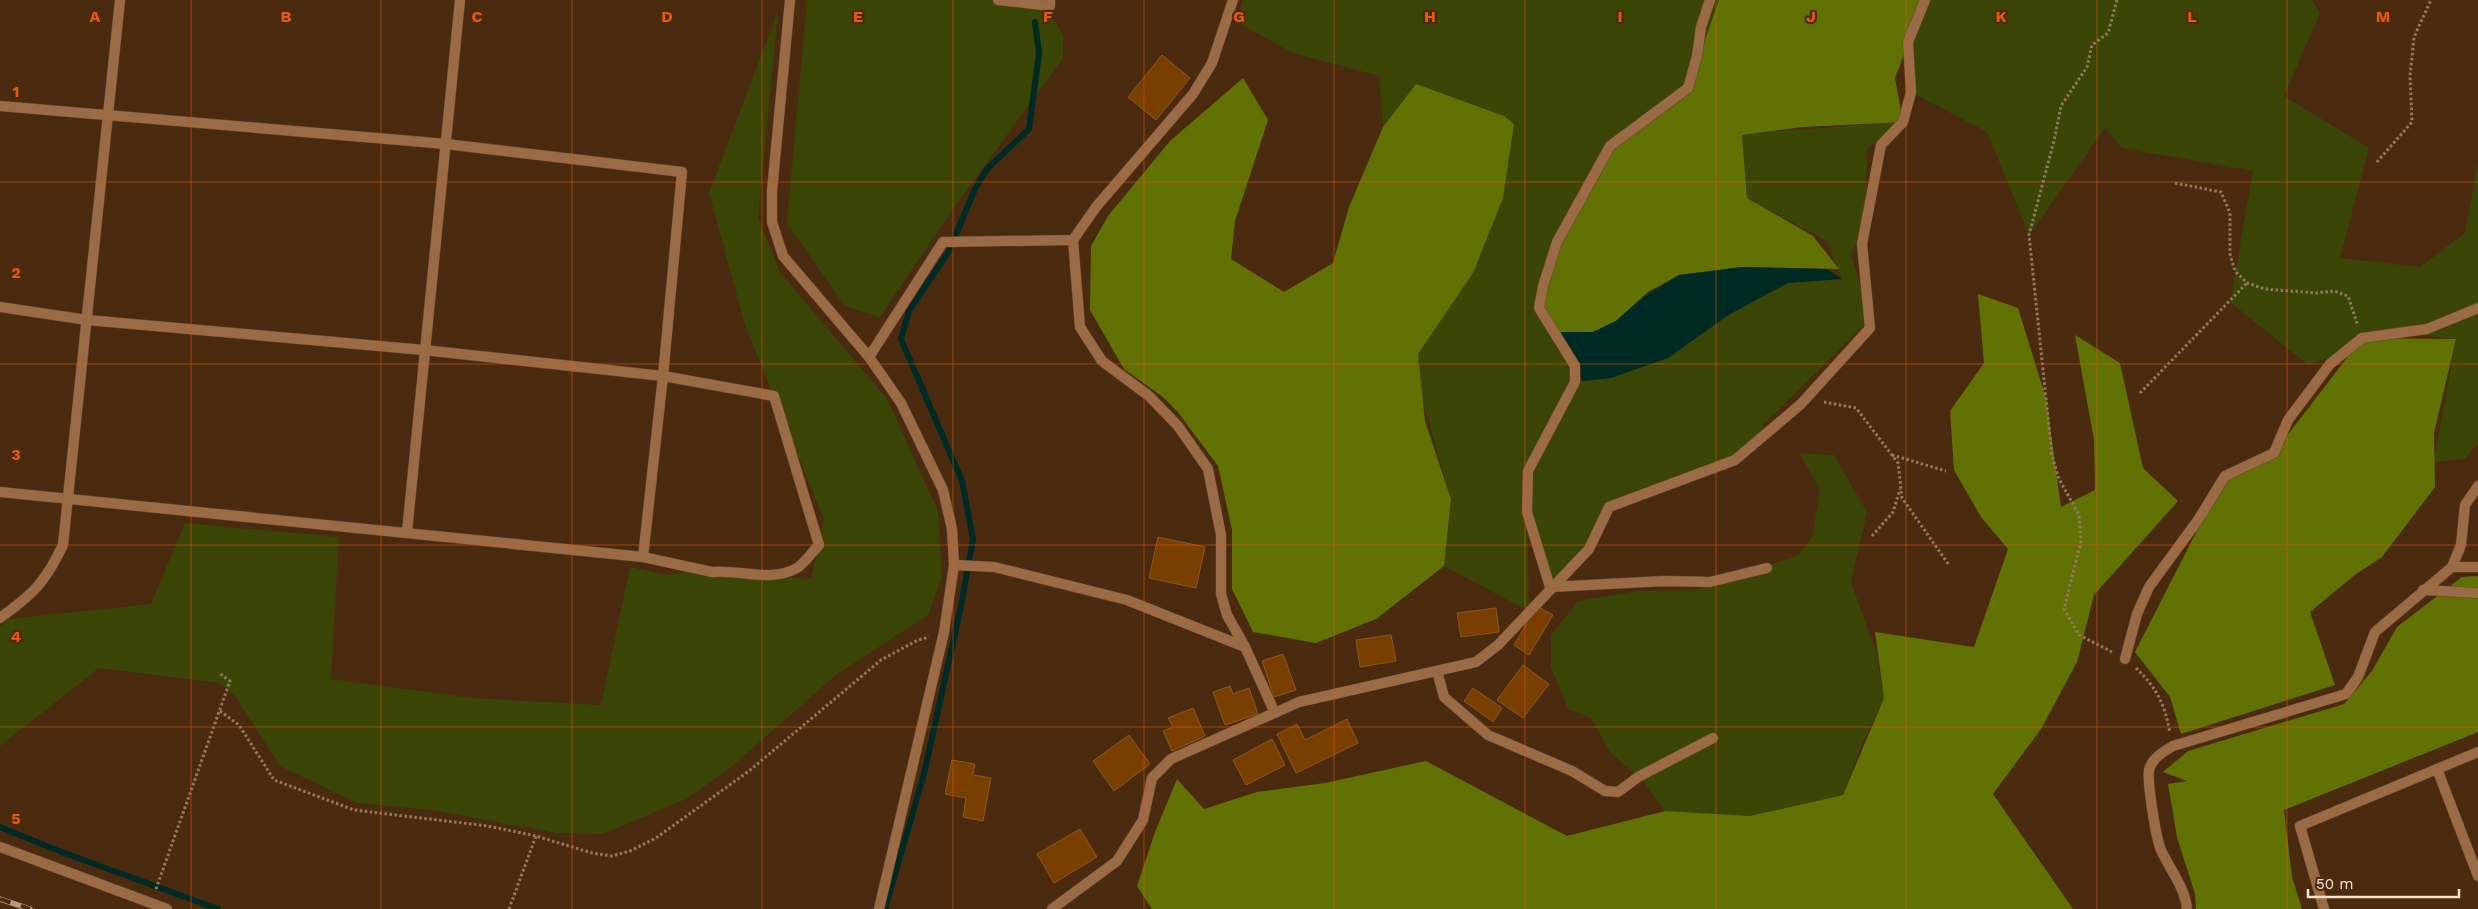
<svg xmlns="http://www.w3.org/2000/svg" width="2478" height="909" font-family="'Work Sans',sans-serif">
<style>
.green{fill:#3b4505}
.forest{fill:#627104}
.water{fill:#002b24}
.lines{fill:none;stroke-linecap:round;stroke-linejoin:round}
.stream{stroke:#002b24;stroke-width:6}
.building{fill:#783f01;stroke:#915621}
.service-casing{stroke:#67482f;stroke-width:11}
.minor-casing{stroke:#67482f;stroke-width:11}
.tertiary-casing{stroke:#67482f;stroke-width:11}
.path{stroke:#967860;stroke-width:3;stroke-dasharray:2.5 2.5;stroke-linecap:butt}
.service{stroke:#9b6b45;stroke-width:10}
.minor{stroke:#9b6b45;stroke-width:10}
.tertiary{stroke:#9b6b45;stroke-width:10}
.rail-casing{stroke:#b79a83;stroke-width:5.5}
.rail{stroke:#4a2b10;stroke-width:4;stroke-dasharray:11;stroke-linecap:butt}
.grid{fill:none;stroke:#e8590c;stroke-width:1;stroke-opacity:0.55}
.grid-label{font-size:16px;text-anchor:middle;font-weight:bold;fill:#e8590c;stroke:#4a2b10;stroke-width:4.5;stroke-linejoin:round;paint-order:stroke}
</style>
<rect width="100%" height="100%" fill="#4a2b10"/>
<g class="green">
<path d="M807 0H1048L1047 8 1063 35V58L956 205 879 318 844 305 787 223Z"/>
<path d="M1243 0H1719L1688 88 1539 308 1575 366 1539 450 1575 382 1611 378 1788 283 1842 278 1827 241 1747 198 1742 134 1903 122 1867 149 1866 225 1851 254 1870 319 1764 424 1761 438 1746 451 1609 507 1592 543 1550 587 1531 525 1533 468 1527 512 1529 611 1444 566 1451 499 1422 398 1418 354 1416 84 1383 127 1379 76 1293 53 1237 22Z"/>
<path d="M1928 0H2312L2320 13 2284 96 2369 148 2340 258 2420 267 2465 233 2478 162V443L2465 459 2434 462 2456 339 2403 333 2308 365 2230 302 2253 171 2122 148 2105 128 2029 235 1987 132 1911 92 1908 42Z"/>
<path d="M778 11 758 218 780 272 887 399 938 511 942 576 928 615 836 675 725 772 686 799 603 834 556 833 431 810 357 803 280 766 235 696 219 683 99 668 0 746V626L9 619 151 604 185 523 339 537 331 679 471 698 601 705 630 567 667 575 697 571 811 579 824 520 745 325 709 193Z"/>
<path d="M1799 453 1834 455 1867 512 1851 582 1876 652 1884 698 1860 749 1843 795 1750 816 1665 811 1643 781 1610 752 1591 718 1568 709 1551 667V635L1578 601 1639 591 1697 590 1798 555 1812 538 1820 489Z"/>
</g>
<g class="forest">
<path d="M1719 0H1925L1895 78 1903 122 1803 127 1742 135 1747 198 1813 236 1839 269 1742 267 1679 275 1648 292 1616 321 1593 332H1554L1539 308 1557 242 1610 146 1688 88Z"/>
<path d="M1243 78 1268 120 1235 221 1231 259 1284 292 1333 263 1349 207 1383 127 1416 84 1504 116 1514 124 1503 198 1473 273 1418 354 1425 421 1451 499 1444 566 1376 619 1316 643 1253 632 1232 589V530L1218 466 1177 411 1163 397 1124 369 1090 310 1091 246 1108 216 1170 141Z"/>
<path d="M1978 294 2018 308 2046 398 2061 507 2095 490 2094 440 2075 335 2120 363 2143 468 2178 501 2094 595 2077 662 2041 729 1993 794 2073 909H1152L1137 886 1155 832 1177 779 1204 809 1257 792 1325 783 1426 761 1567 836 1665 811 1750 816 1843 795 1884 698 1875 632 1974 647 2008 549 1981 517 1954 470 1950 411 1984 363Z"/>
<path d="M2362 338 2456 339 2434 433 2435 487 2382 557 2356 574 2310 612 2335 685 2181 734 2170 697 2135 652 2225 476 2274 453Z"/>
<path d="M2478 576V732L2284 810 2292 877 2302 909H2196L2195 894 2177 837 2168 784 2187 781 2163 772 2188 751 2344 704 2372 671 2397 627 2462 577Z"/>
</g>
<path class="water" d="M1742 267 1827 269 1842 279 1788 283 1730 314 1668 358 1611 378 1583 381 1554 332H1593L1616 321 1642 298 1679 275Z"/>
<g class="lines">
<g class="stream">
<path d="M0 827 59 851 218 909"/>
<path d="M885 909 924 774 961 606 973 539 962 481 901 339 909 311 949 251 975 189 987 169 1029 129 1039 53 1035 22"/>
</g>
</g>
<g class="building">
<path d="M1162 55 1190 78 1156 120 1128 97Z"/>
<path d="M1158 537 1205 547 1196 588 1149 578Z"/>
<path d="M1537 606 1553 615 1529 655 1514 645Z"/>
<path d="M1496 608 1499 632 1461 637 1457 613Z"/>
<path d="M1391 635 1396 661 1360 667 1356 640Z"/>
<path d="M1283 654 1296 690 1274 697 1262 661Z"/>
<path d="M1523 665 1549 684 1523 718 1497 700Z"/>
<path d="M1230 686 1233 694 1249 688 1258 714 1225 725 1213 692Z"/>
<path d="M1473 688 1502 708 1493 722 1464 701Z"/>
<path d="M1193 708 1205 736 1172 751 1163 731 1173 727 1168 718Z"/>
<path d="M1347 719 1358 743 1296 773 1277 734 1297 724 1305 740Z"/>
<path d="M1129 735 1150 764 1114 791 1093 761Z"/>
<path d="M1272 739 1285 765 1246 785 1233 760Z"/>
<path d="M952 760 975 764 973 775 991 778 983 821 963 817 966 798 945 794Z"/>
<path d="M1080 829 1097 857 1054 883 1037 854Z"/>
</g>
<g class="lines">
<defs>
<g id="service">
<path d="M643 557 712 572C740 569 770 583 797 568 805 563 812 552 819 545L774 396 663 376"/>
<path d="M1550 587 1664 581 1710 582 1767 568"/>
<path d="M1437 671 1444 697 1488 735 1572 771 1605 791 1618 792 1638 777 1713 738"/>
</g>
<g id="minor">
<path d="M998 0 1050 6V0"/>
<path d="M0 106 446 144 682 172 663 376 643 557 0 492"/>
<path d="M772 191V222L783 256 869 357 901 403 943 490 952 529 954 565 944 632 879 909"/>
<path d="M1073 240 1080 327 1102 361 1149 396 1178 426 1208 469 1221 535V594L1227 615 1245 647"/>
<path d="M0 307 87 320 424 350 663 376"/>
<path d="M869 357 943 242 1073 240 1096 207 1193 94 1212 63 1233 0"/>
<path d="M407 532 460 0"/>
<path d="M954 565 994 567 1127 600 1245 647 1275 713"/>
<path d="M2452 567H2478"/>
<path d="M1550 587 1527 512 1528 471 1575 382V366L1539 308 1543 286 1557 242 1610 146 1688 88 1697 56 1701 27 1710 0"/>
<path d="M2423 590 2478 593"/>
<path d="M0 618C33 594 45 583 63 545L120 0"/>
<path d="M2125 659 2137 614 2149 587 2198 520 2225 476 2274 453 2288 420 2330 364 2362 338 2427 329 2478 308"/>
<path d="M0 847 167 909"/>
<path d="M1052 909 1117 861 1143 820 1152 778 1171 759 1299 702 1476 662 1498 645 1589 549 1609 507 1735 460 1801 404 1870 328 1862 244 1881 145 1903 122 1911 92 1908 42 1925 0"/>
<path d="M2187 909C2185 887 2170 870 2161 850 2156 839 2147 782 2149 770 2152 758 2163 752 2173 746L2346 694 2358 677 2375 632 2452 567 2461 545 2465 505 2478 486"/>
<path d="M2324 909 2300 826 2478 752"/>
</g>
<g id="tertiary">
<path d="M772 191 790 0"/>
<path d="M2437 769 2478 876"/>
</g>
</defs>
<use href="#service" class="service-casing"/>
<use href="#minor" class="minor-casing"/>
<use href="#tertiary" class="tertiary-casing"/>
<g class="path">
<path d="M2377 162 2412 122 2410 76 2414 37 2431 0"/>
<path d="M2175 183 2221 192 2230 213V254L2235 271 2247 283 2265 289 2317 293 2334 291 2348 296 2358 326"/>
<path d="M2140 393 2247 283"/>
<path d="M1824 402 1856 408 1898 463 1902 498 1949 565"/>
<path d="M1892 455 1946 471"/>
<path d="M1872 536 1893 512 1900 489"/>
<path d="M2112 652 2079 635 2064 609 2081 541 2079 515 2059 479 2052 456 2029 235 2054 141 2061 106 2087 67 2092 45 2108 33 2117 0"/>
<path d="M2136 668C2157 688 2165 705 2170 733"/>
<path d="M220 711 239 725 274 780 354 810 488 826 536 836 592 853 612 856 630 851 656 838 749 771 881 660 918 640 929 637"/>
<path d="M156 889 230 681 219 673"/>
<path d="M509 909 536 836"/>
</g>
<use href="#service" class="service"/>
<use href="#minor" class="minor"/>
<use href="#tertiary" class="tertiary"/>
<defs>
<path id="rail" d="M0 899 30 909"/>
</defs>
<use href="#rail" class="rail-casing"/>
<use href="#rail" class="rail"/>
</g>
<path class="grid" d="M191 0V909M381 0V909M572 0V909M762 0V909M953 0V909M1144 0V909M1334 0V909M1525 0V909M1716 0V909M1906 0V909M2097 0V909M2287 0V909M0 182H2478M0 364H2478M0 545H2478M0 727H2478"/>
<g class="grid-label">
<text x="95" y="22">A</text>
<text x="286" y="22">B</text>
<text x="477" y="22">C</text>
<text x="667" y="22">D</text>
<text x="858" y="22">E</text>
<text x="1048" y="22">F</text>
<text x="1239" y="22">G</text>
<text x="1430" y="22">H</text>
<text x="1620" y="22">I</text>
<text x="1811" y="22">J</text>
<text x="2001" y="22">K</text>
<text x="2192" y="22">L</text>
<text x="2383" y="22">M</text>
<text x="16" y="97">1</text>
<text x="16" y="278">2</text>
<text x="16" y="460">3</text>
<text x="16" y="642">4</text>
<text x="16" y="824">5</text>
</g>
<path d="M2308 889v8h151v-8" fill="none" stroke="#ffe3cf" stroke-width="2.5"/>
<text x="2316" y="889" font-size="15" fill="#ffe3cf" stroke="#4a2b10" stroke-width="4" paint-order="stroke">50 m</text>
</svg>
